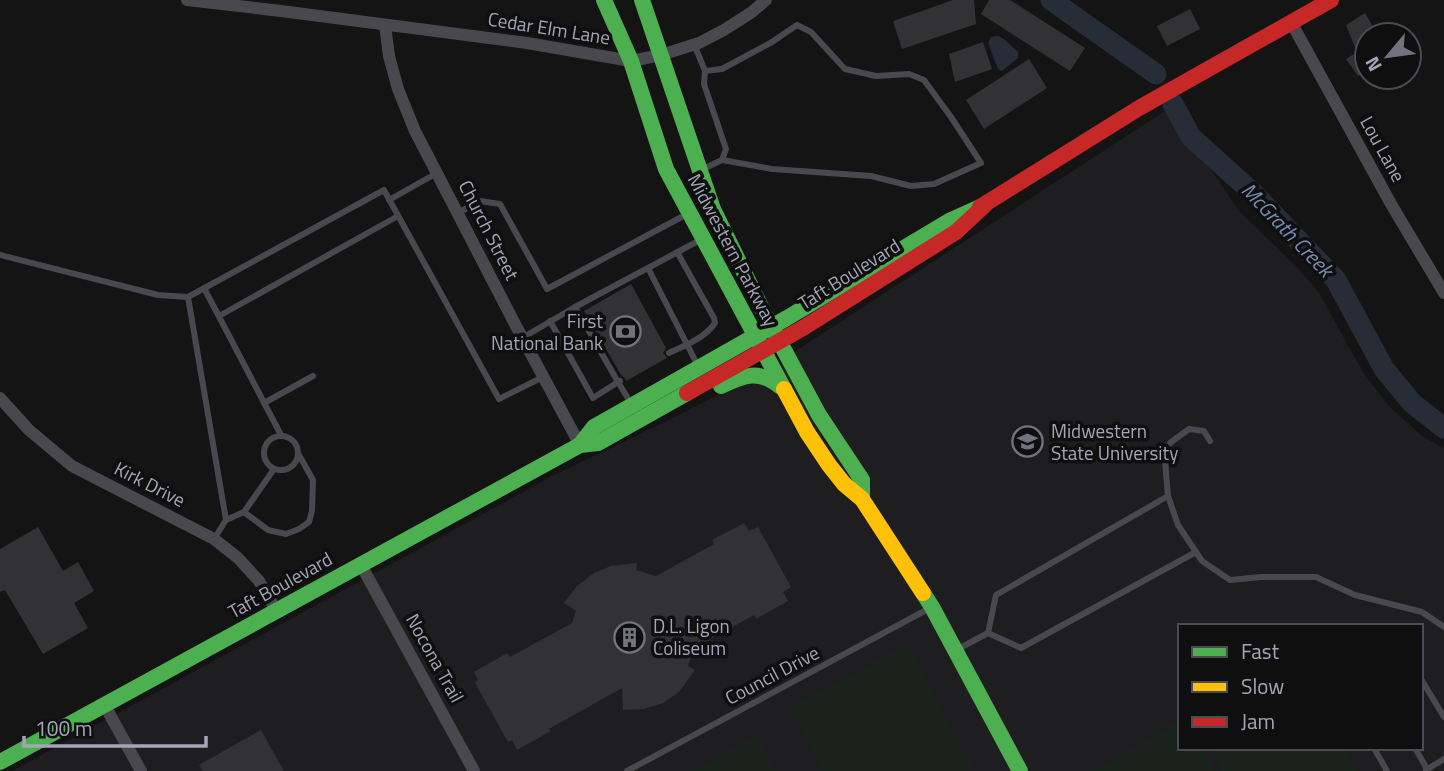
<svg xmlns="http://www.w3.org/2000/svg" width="1444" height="771" font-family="'Titillium Web',sans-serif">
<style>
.built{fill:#1e1e21;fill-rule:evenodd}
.green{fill:#1a221d}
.water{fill:#272d37}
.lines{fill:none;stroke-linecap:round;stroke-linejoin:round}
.river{stroke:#272d37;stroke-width:21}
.building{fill:#323234}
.lane{stroke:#48484e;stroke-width:6}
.street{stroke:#48484e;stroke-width:12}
.fast{stroke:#4caf50;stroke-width:16}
.slow{stroke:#ffc107;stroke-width:16}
.jam{stroke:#c62828;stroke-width:16}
.labels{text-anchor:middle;stroke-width:7;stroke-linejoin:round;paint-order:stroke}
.street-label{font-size:19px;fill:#a4a6b7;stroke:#0f0f10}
.poi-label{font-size:19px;fill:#a4a6b7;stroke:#0f0f10;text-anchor:start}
.water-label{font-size:21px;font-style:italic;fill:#788db5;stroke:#0f0f10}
</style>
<rect width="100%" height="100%" fill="#141415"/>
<path class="built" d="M1168 109 1192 149 1210 168 1239 211 1298 268 1319 293 1364 374 1390 407 1422 436 1444 448V771H12L558 473 665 422 737 385 767 381 794 352ZM1180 626H1421V748H1180Z"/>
<g class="green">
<path d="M907 644 973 767 965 771H823L789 708Z"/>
<path d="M1180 720V748H1202L1215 771H1092Z"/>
<path d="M756 735 776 771H692Z"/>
<path d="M1209 748H1344L1358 771H1222Z"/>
</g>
<path class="water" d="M998 36 1004 39 1018 52V58L1002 71 998 69 988 43 991 37Z"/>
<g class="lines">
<g class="river">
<path d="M1051 0 1156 74"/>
<path d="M1173 104 1191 137 1254 194 1336 280 1384 369 1412 403 1444 428"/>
</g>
</g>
<g class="building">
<path d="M953 0H974L976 24 902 49 893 21Z"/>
<path d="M989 0H1010L1085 48 1070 71 981 14Z"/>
<path d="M1190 9 1200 29 1167 46 1157 26Z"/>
<path d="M1365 13 1378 35H1367V75L1365 72 1358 76 1346 59 1357 52 1346 25Z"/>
<path d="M983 42 992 69 955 82 949 54Z"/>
<path d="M1029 59 1047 88 984 129 966 100Z"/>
<path d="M631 284 666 348 663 353 667 358 626 381 625 378 621 375 584 311Z"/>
<path d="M744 523 749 531 758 527 791 587 783 592 788 601 756 619 754 615 693 649 688 666 695 670 679 692 663 703 644 709 623 710 622 688 549 729 551 731 517 750 512 740 508 742 475 683 478 680 474 672 507 653 510 657 572 623 576 611 564 603 577 586 594 573 611 566 637 563 636 570 656 576 714 544 712 540Z"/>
<path d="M38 527 63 571 78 562 94 591 74 603 88 628 43 654 5 590 0 592V549Z"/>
<path d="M261 730 284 771H203L199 765Z"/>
</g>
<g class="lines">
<g class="lane">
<path d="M694 44 705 71 722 69 772 42 797 25 811 32 845 69 876 76 909 74 924 80 951 117 981 163 934 184 911 186 871 176 772 169 722 160"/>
<path d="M701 170 722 160 726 149 704 84 705 71"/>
<path d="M389 200 437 173"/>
<path d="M458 213 480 201 500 204 547 289 689 213"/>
<path d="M0 255 158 295 188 297 226 520 214 539"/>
<path d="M648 268 698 366"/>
<path d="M204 288 281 435"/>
<path d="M188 297 384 190 499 399 543 377"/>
<path d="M575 307 618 382 620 381"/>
<path d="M219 316 398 216"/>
<path d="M550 321 593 398 618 382 632 405"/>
<path d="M522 338 575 307 702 239"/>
<path d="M669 353C684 346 705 338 715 323L714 318 677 252"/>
<path d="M264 403 313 376"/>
<circle cx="281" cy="453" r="17"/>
<path d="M1210 441 1204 431 1189 429 1170 443 1165 461 1168 496 1178 525 1202 561 1230 580 1261 577H1316L1355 595 1422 612 1444 627"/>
<path d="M244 512 268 530 286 534 299 529 309 522 312 511 313 480 299 455"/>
<path d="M226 520 244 512 274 469"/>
<path d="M988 633 996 595 1168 496"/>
<path d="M958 649 988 633 1021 648 1196 552"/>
<path d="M1421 679 1444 717"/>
<path d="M1374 748 1387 771"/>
<path d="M1415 748 1427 769"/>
<path d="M1426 770 1444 759"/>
<path d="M627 771 930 608"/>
</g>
<g class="street">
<path d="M187 0 281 11 527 43 631 61 661 55 699 43 724 30 752 12 766 0"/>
<path d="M1291 22 1391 204 1444 293"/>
<path d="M385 25 389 56 398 89 415 131 516 326 580 445"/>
<path d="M0 398 29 430 72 466 214 539 238 558 259 581 276 610"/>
<path d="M361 565 474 771"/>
<path d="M105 706 141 771"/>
</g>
<g class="fast">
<path d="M604 0 631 61 666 169 784 389"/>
<path d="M642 0 713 209 762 309 819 415 862 480V499"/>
<path d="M721 386C744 375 759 369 781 387"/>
<path d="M580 445 594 427 787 318 949 221 980 207"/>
<path d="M923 593 932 607 1020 771"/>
<path d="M0 762 580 445 598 443 687 393"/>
</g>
<path class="slow" d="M784 389 807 432 829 465 844 484 862 499 923 593"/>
<g class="jam">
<path d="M980 207 1139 108 1331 0"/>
<path d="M687 393 803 328 956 232 985 205"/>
</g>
</g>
<defs>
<symbol id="bank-ring" viewBox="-11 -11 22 22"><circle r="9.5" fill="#0f0f10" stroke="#72737e" stroke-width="1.5"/><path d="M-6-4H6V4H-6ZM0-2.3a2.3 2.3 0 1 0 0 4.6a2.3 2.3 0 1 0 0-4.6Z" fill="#72737e"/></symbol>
<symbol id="university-ring" viewBox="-11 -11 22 22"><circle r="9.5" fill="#0f0f10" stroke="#72737e" stroke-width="1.5"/><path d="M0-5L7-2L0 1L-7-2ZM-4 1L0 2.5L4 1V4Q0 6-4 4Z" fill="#72737e"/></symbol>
<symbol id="building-ring" viewBox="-11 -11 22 22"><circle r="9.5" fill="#0f0f10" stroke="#72737e" stroke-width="1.5"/><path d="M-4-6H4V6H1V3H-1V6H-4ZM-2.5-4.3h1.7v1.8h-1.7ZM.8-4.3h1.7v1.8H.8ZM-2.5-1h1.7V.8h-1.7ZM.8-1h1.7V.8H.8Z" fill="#72737e"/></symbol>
</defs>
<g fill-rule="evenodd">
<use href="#bank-ring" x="608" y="314" width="35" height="35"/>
<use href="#university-ring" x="1010" y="424" width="35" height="35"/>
<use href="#building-ring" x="612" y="620" width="35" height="35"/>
</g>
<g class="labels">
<g class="street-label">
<text transform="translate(549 28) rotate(9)" y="7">Cedar Elm Lane</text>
<text transform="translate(1383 149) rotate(61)" y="7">Lou Lane</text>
<text transform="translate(489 230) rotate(63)" y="7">Church Street</text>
<text transform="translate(733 250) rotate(62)" y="7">Midwestern Parkway</text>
<text transform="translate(849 274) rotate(-32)" y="7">Taft Boulevard</text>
<text transform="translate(150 484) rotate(27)" y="7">Kirk Drive</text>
<text transform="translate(280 585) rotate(-29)" y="7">Taft Boulevard</text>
<text transform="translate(435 658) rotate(61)" y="7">Nocona Trail</text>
<text transform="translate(772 675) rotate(-28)" y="7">Council Drive</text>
</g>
<g class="poi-label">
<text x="603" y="328" text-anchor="end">First<tspan x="603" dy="22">National Bank</tspan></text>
<text x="1051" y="438">Midwestern<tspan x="1051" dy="22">State University</tspan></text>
<text x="653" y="633">D.L. Ligon<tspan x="653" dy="22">Coliseum</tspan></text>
</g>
<g class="water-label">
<text transform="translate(1287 230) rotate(46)" y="7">McGrath Creek</text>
</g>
</g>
<rect x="1178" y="624" width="245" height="126" fill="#0f0f10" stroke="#4b4b53" stroke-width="2"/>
<rect x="1192" y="647" width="35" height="10" fill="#4caf50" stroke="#4b4b53" stroke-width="2"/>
<text x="1241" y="659" font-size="21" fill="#a4a6b7">Fast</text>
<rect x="1192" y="682" width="35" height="10" fill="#ffc107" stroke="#4b4b53" stroke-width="2"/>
<text x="1241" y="694" font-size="21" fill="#a4a6b7">Slow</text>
<rect x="1192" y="717" width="35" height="10" fill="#c62828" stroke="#4b4b53" stroke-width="2"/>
<text x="1241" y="729" font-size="21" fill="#a4a6b7">Jam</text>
<g transform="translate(1388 56) rotate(241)"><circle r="33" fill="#0f0f10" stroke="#4b4b53" stroke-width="2"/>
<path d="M0-5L12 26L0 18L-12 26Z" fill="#72737e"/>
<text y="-10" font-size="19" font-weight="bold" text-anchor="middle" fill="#a4a6b7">N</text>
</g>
<path d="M24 736v10h182v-10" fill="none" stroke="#a4a6b7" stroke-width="3.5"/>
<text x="35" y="736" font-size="21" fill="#a4a6b7" stroke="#0f0f10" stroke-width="5" paint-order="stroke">100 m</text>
</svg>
